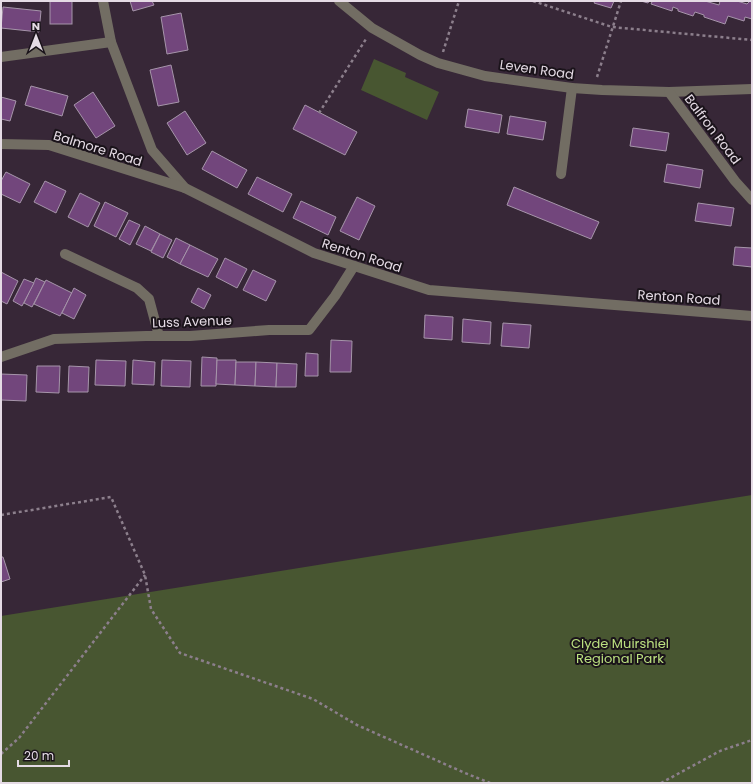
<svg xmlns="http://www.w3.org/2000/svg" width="753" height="784" font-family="Poppins,sans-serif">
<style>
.green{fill:#485631}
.building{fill:#72467c;stroke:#a695aa}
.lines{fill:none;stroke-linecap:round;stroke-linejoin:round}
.path{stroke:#8c7f8c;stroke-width:2.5;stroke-dasharray:3 3;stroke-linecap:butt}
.minor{stroke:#726d63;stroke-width:10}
.labels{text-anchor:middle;stroke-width:4;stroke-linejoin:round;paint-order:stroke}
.street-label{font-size:13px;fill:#e5dbe5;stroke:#1a131a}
.park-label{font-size:13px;fill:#bbe080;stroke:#1a131a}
</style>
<rect width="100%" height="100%" fill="#372737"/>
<g class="green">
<path d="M374 59 406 73 405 77 439 92 427 120 361 90Z"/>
<path d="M752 495V783H1V616Z"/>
</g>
<g class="building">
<rect x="50" y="1" width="22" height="23"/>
<path d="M130 1H152L154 5 133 11Z"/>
<path d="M595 1H614L611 8 594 3Z"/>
<path d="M641 1H705L719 5 720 1H737L747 4 750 1 752 2V19L745 17 744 21 728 16 725 24 704 17V15L695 12 693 16 678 11V9L673 7 672 11 651 4 652 2 649 1 648 3Z"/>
<path d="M3 7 41 11 39 32 1 28Z"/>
<path d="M181 13 188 50 167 54 161 17Z"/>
<path d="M171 65 179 102 158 106 150 70Z"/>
<path d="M31 86 68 96 62 116 25 105Z"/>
<path d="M93 92 115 126 96 138 74 105Z"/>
<path d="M1 97 16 101 10 121 1 119Z"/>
<path d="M305 105 357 132 345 155 293 129Z"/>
<path d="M468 109 502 115 499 133 465 127Z"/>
<path d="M185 111 206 143 187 155 167 123Z"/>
<path d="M510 116 546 122 543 140 507 134Z"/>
<path d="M633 128 669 133 666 151 630 146Z"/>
<path d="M212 151 247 170 237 188 202 169Z"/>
<path d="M667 164 703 170 700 188 664 182Z"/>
<path d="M6 172 30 184 20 203 1 194V181Z"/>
<path d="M257 177 292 194 283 212 248 194Z"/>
<path d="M45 181 66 191 56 213 34 202Z"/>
<path d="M514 187 599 222 591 239 507 205Z"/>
<path d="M80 193 100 203 88 227 68 217Z"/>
<path d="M357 197 375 206 359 240 340 231Z"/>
<path d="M301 201 336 217 328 235 293 218Z"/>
<path d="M105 202 128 213 116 237 94 226Z"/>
<path d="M698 203 734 208 731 226 695 221Z"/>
<path d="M129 220 140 225 130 245 119 239Z"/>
<path d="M145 226 160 234 151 251 136 244Z"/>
<path d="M160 234 172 240 163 258 151 252Z"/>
<path d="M176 238 190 245 180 264 167 257Z"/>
<path d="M190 245 218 259 208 277 180 264Z"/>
<path d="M735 247 752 248V267L733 265Z"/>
<path d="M225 258 247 269 237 288 216 277Z"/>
<path d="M253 270 276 281 266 301 243 290Z"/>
<path d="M1 272 18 281 7 304 1 301Z"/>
<path d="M36 278 45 282 32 307 24 303Z"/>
<path d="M24 279 34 283 22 306 13 301Z"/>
<path d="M46 280 72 293 60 316 34 304Z"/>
<path d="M74 288 86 295 74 319 62 313Z"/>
<path d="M198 288 211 295 204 309 191 302Z"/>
<path d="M425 315 453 317 452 340 424 338Z"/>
<path d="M463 319 491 322 490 344 462 342Z"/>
<path d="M503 323 531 325 529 348 501 346Z"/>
<path d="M331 340 352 341 351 372H330Z"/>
<path d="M306 353 318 354V376H305Z"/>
<path d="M202 357 217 358 216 386H201Z"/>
<path d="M96 360 126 361 125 386 95 385Z"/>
<path d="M133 360 155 362 154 385 132 384Z"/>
<path d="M162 360 191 361 190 387 161 386Z"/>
<path d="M217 360H236L235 385 216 384Z"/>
<path d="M236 362H256L255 386 235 385Z"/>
<path d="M256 362 277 363 276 387 255 386Z"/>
<path d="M277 363 297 364 296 387H276Z"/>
<path d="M37 366H60L59 393 36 392Z"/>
<path d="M69 366 89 367 88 392H68Z"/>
<path d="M1 374 27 375 26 401 1 400Z"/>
<path d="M1 557H3L10 579 1 582Z"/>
</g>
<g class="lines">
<g class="path">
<path d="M533 1 612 27 752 40"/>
<path d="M443 52 459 1"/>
<path d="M597 77 621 1"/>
<path d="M319 113 366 39"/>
<path d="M1 515 111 497 145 575 151 609 180 653 313 699 357 725 465 773 490 783"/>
<path d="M1 754 19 738 145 575"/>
<path d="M661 783 720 751 752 740"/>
</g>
<g class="minor">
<path d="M103 1 111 42 152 150 185 188 314 253 429 290 752 316"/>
<path d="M339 1 372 28 420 55 438 63 485 76 572 88 602 90 669 92 752 89"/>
<path d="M1 57 111 42"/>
<path d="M669 92 735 181 752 200"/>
<path d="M1 144 49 145 185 188"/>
<path d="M561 174 572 88"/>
<path d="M65 254 137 288 149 299 159 336"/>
<path d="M1 357 54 339 146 336H190L269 330H309L335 296 354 266"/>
</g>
</g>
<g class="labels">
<g class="street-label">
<text transform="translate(537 69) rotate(8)" y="5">Leven Road</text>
<text transform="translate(713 129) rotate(53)" y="5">Balfron Road</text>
<text transform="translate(98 148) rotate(17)" y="5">Balmore Road</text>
<text transform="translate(362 255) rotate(18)" y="5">Renton Road</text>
<text transform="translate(679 297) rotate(4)" y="5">Renton Road</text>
<text transform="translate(192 321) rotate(-2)" y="5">Luss Avenue</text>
</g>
<g class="park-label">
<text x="620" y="648">Clyde Muirshiel<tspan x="620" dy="15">Regional Park</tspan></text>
</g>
</g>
<rect width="753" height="784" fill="none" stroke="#e5dbe5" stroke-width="4"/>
<g transform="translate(36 36)" stroke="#1a131a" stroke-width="3" paint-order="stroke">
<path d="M0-3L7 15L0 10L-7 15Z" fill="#e5dbe5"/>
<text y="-6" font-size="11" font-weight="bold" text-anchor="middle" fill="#e5dbe5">N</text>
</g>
<path d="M18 760v6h51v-6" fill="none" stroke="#e5dbe5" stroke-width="2"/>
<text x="24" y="760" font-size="12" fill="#e5dbe5" stroke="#1a131a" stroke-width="3" paint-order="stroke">20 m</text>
</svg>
